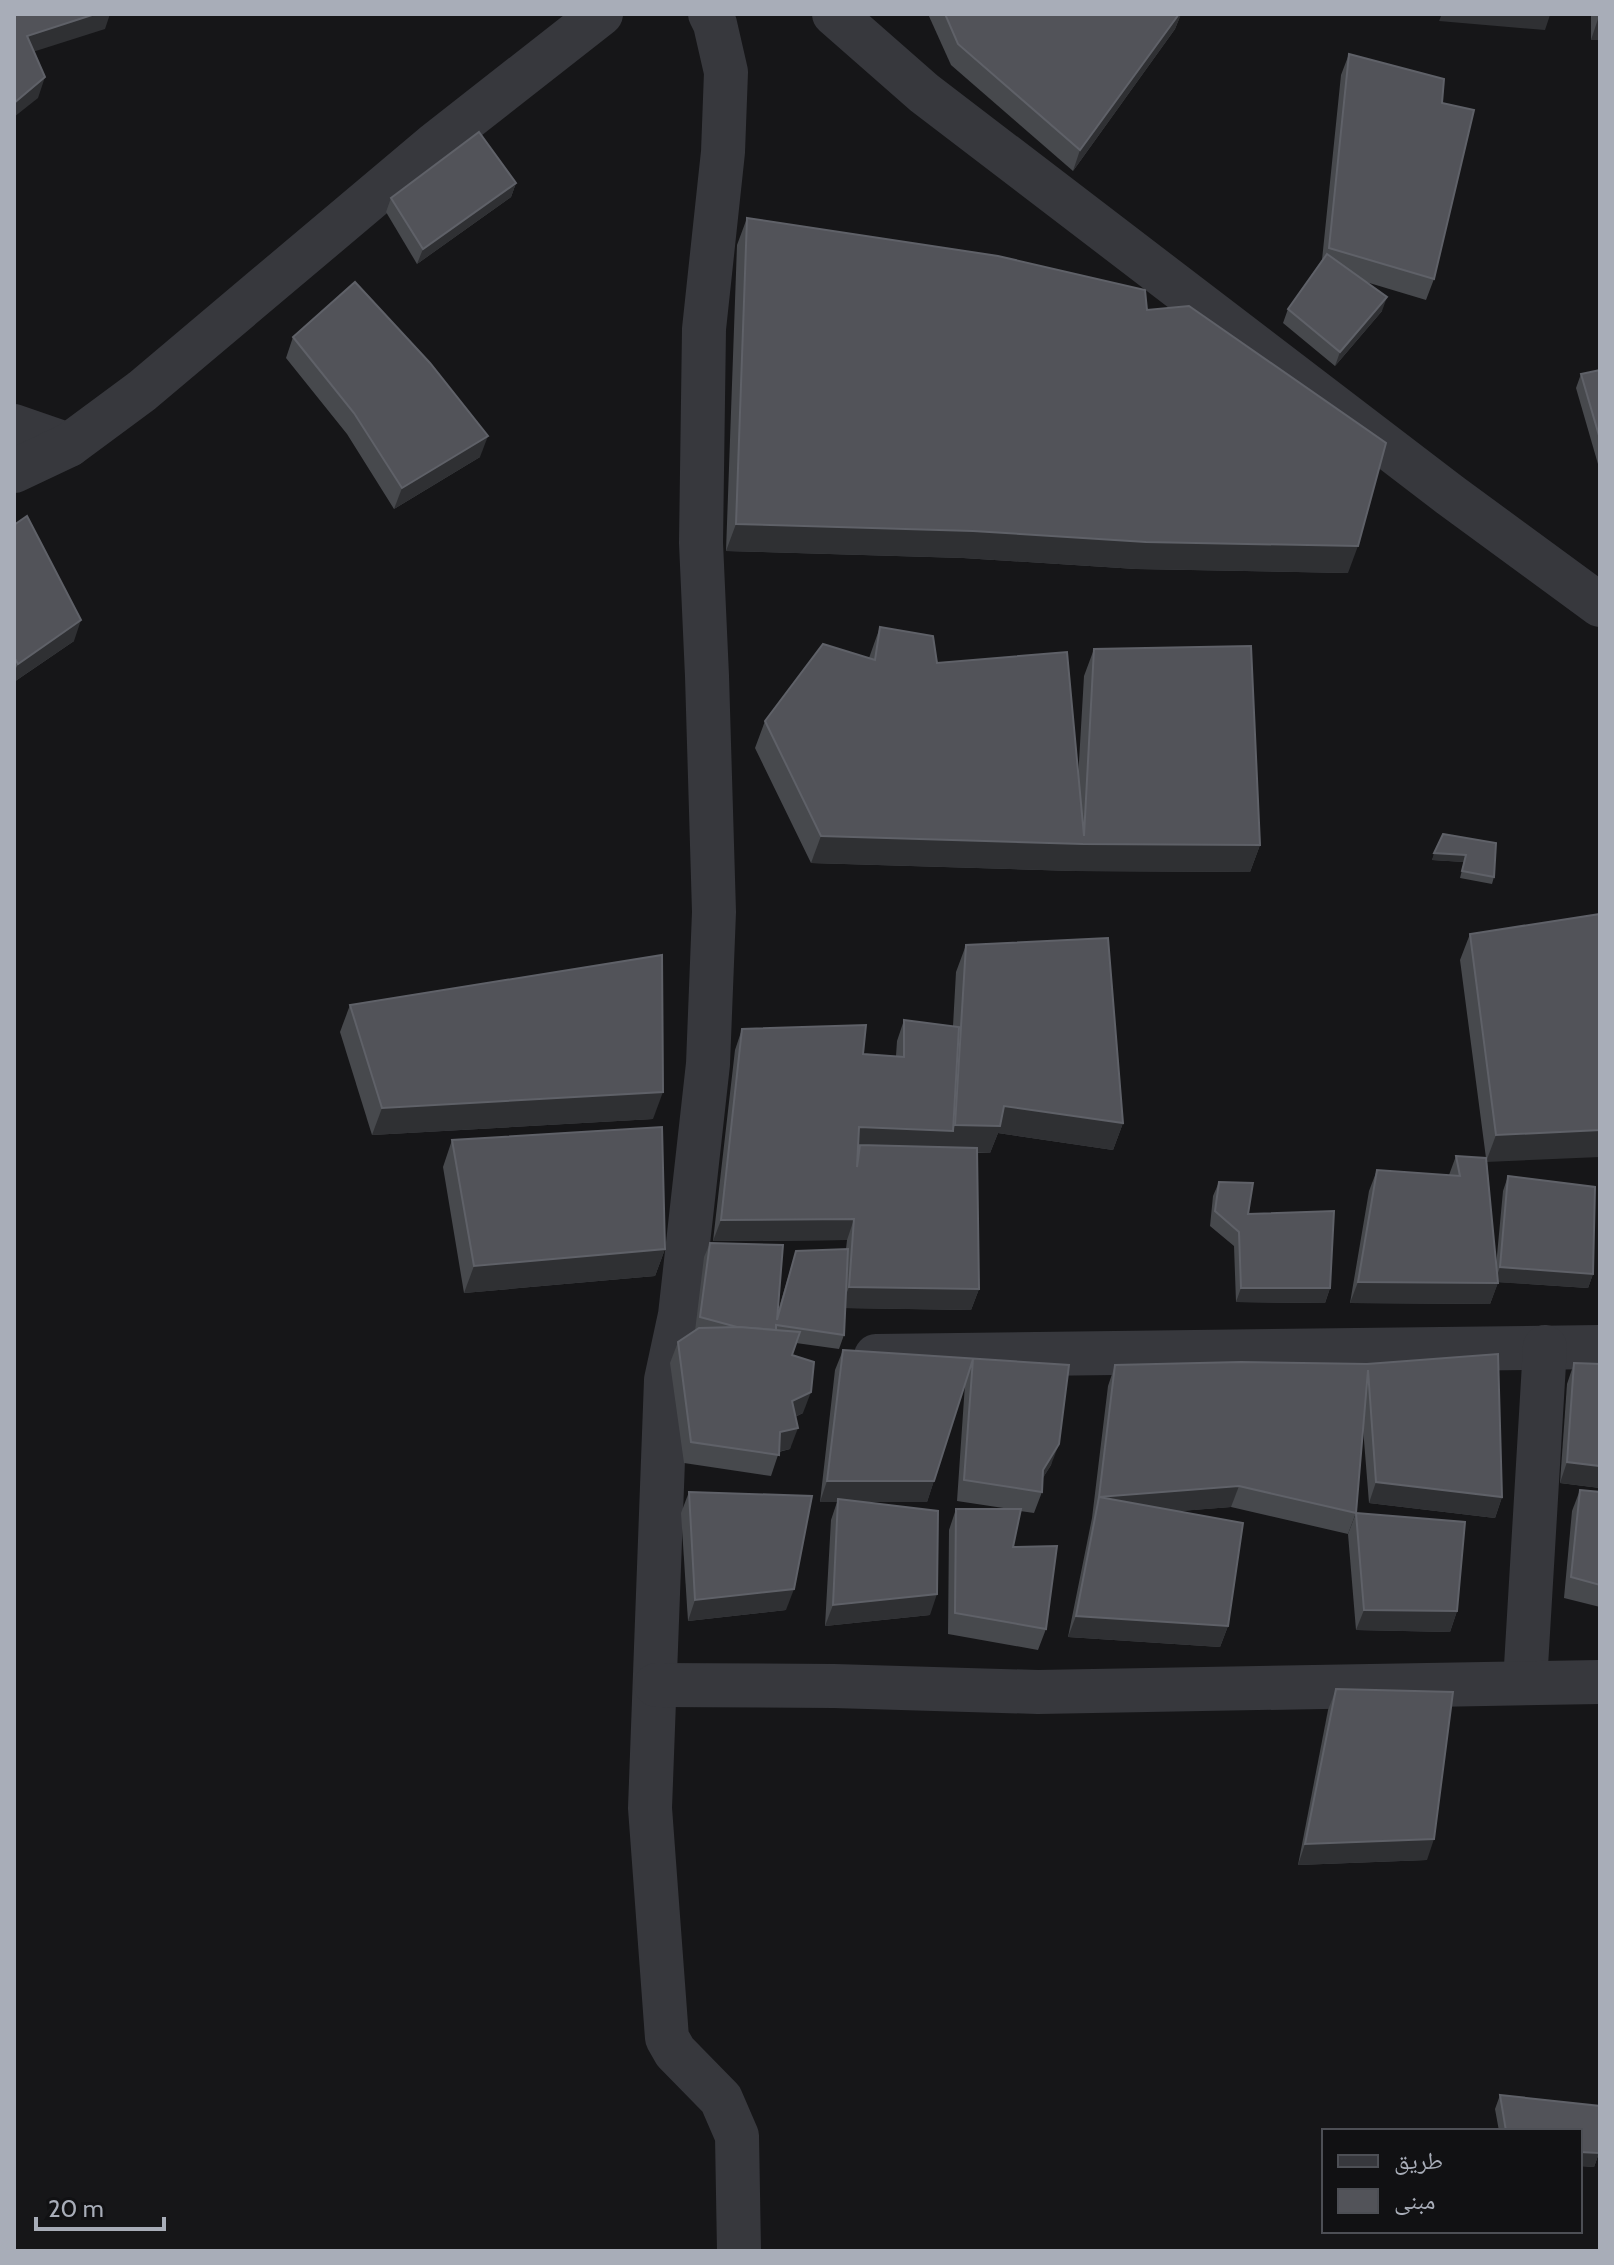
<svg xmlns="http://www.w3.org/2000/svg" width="1614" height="2265" font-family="Cabin,'Noto Naskh Arabic',sans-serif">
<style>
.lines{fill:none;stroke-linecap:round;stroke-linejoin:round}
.street{stroke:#37383d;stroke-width:44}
.wall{fill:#47494d}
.shaded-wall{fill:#2f3033}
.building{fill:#525359;stroke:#5f6168;stroke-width:2}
</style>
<rect width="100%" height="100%" fill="#161618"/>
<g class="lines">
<g class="street">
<path d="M710 14 715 24 726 72 723 152 704 329 701 543 707 676 714 912 708 1064 680 1315 666 1380 650 1808 667 2038 675 2052 721 2099 737 2136 739 2251"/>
<path d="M834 14 924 93 1450 495 1600 605"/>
<path d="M14 426 69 445"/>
<path d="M14 471 69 445 142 391 435 144 601 14"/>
<path d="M876 1356 1600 1347"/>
<path d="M1525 1683 1545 1347"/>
<path d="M656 1685 834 1686 1038 1692 1600 1682"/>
</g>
</g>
<g class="wall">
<path d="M928 14H1181L1175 29 1073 171 951 65Z"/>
<rect x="1591" y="14" width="9" height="26"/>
<path d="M1349 54 1434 279 1426 300 1366 282 1382 311 1335 366 1283 323 1288 309 1322 260 1341 75Z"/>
<path d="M516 183 511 197 417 264 386 212 391 198Z"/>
<path d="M747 218 1147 310 1348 573 1136 569 963 558 726 551 737 245Z"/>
<path d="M293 337 480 457 394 509 347 434 286 358Z"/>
<path d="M1600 370V471L1576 388 1581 374Z"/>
<path d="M14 525 74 641 14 682Z"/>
<path d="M880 627 937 663 1078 779 1084 676 1094 649 1260 845 1250 872 1074 871 811 863 755 748 765 721 869 658Z"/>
<path d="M1443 834 1494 877 1492 884 1460 878 1464 862 1432 860Z"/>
<path d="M1600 914 1487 1162 1496 1266 1503 1191 1508 1176 1593 1274 1588 1288 1498 1282 1490 1304 1350 1303 1369 1191 1377 1170 1449 1175 1456 1156 1486 1158 1460 960 1470 934Z"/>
<path d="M966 945 1123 1123 1113 1150 998 1133 990 1153H977L979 1289 971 1310 845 1308 844 1335 839 1349 796 1343 792 1355 803 1413 795 1417 790 1449 779 1452 771 1476 684 1463 670 1363 678 1342 695 1331 704 1257 710 1243 777 1314 796 1251 846 1249 847 1240 713 1241 735 1050 742 1029 863 1054 896 1056 897 1041 904 1020 953 1026 956 972Z"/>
<path d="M350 1005 653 1119 372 1135 340 1032Z"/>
<path d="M452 1140 665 1249 655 1276 464 1293 443 1167Z"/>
<path d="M1219 1182 1248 1214 1330 1288 1325 1303 1236 1302 1234 1246 1210 1226 1213 1196Z"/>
<path d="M843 1350 1069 1365 1051 1465 1042 1479V1492L1034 1513 1020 1511 1013 1547 1046 1629 1038 1650 948 1634 949 1530 956 1509H1010L957 1501 965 1384 927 1502H859L930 1615 825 1626 831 1520 837 1502H820L835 1370Z"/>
<path d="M1574 1363 1600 1488 1560 1483 1567 1384Z"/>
<path d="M1367 1364 1502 1497 1495 1518 1369 1503 1363 1428 1356 1513 1348 1534 1231 1507 1179 1511 1228 1626 1220 1647 1068 1637 1092 1518 1108 1386 1115 1365Z"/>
<path d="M1580 1490 1600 1492V1607L1564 1598 1572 1511Z"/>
<path d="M689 1492 786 1610 688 1621 681 1513Z"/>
<path d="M1356 1513 1457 1611 1450 1632 1356 1630 1348 1534Z"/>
<path d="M1336 1689 1427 1860 1298 1865 1328 1710Z"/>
<path d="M1500 2095 1600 2106 1599 2153 1594 2167 1580 2166V2131H1499L1495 2109Z"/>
</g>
<g class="shaded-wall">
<path d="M95 14H110L105 29 20 56 27 36Z"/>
<path d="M1179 14H1181L1175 29 1073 171 1080 150Z"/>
<path d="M1442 14H1533L1550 15 1545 30 1439 21Z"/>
<path d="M1598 19H1600V40H1591Z"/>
<path d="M45 77 38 98 14 117V103Z"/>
<path d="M516 183 511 197 417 264 423 249Z"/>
<path d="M1387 297 1382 311 1335 366 1340 352Z"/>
<path d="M488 436 480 457 394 509 402 488Z"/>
<path d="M736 524 973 531 1358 546 1348 573 1136 569 963 558 726 551Z"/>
<path d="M81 620 74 641 14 682V672L18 664Z"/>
<path d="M821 836 1260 845 1250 872 1074 871 811 863Z"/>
<path d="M1434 853 1466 855 1464 862 1432 860Z"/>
<path d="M663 1092 653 1119 372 1135 382 1108Z"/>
<path d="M1004 1106 1123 1123 1113 1150 998 1133 990 1153 851 1148 859 1127 953 1131 955 1125Z"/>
<path d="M1600 1130V1157L1486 1162 1496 1135Z"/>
<path d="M854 1219 847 1240 713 1241 721 1220Z"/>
<path d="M665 1249 655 1276 464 1293 474 1266Z"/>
<path d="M1500 1267 1593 1274 1588 1288 1495 1282Z"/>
<path d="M1358 1282 1498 1283 1490 1304 1350 1303Z"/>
<path d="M849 1287 979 1289 971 1310 841 1308Z"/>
<path d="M1241 1288H1330L1325 1303 1236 1302Z"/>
<path d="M811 1392 803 1413 784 1422 792 1401Z"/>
<path d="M798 1428 790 1449 772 1453 780 1432Z"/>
<path d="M1059 1444 1051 1465 1035 1491 1043 1470Z"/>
<path d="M1567 1462 1600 1466V1488L1560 1483Z"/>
<path d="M827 1481H934L927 1502H820Z"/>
<path d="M1376 1482 1502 1497 1495 1518 1369 1503Z"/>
<path d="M1239 1486 1231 1507 1095 1518 1099 1497Z"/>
<path d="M794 1589 786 1610 688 1621 695 1600Z"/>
<path d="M937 1594 930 1615 825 1626 833 1605Z"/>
<path d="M1364 1610 1457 1611 1450 1632 1356 1630Z"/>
<path d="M1076 1616 1228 1626 1220 1647 1068 1637Z"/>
<path d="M1434 1839 1427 1860 1298 1865 1305 1844Z"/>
<path d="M1580 2152 1599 2153 1594 2167 1580 2166Z"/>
</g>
<g class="building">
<path d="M14 14H95L27 36 45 77 14 103Z"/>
<path d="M945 14H1179L1080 150 958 44Z"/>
<path d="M1349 54 1444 79 1442 103 1474 110 1434 279 1329 248Z"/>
<path d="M479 132 516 183 423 249 391 198Z"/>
<path d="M747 218 998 256 1145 290 1147 310 1189 306 1386 443 1358 546 1146 542 973 531 736 524Z"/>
<path d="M1327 254 1387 297 1340 352 1288 309Z"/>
<path d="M355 282 430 363 488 436 402 488 354 413 293 337Z"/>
<path d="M1600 370V439L1581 374Z"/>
<path d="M27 516 81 620 18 664 14 657V525Z"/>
<path d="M880 627 933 636 937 663 1067 652 1084 836 1094 649 1251 646 1260 845 1083 844 821 836 765 721 823 644 875 660Z"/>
<path d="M1443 834 1496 843 1494 877 1462 871 1466 855 1434 853Z"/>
<path d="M1600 914V1130L1496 1135 1470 934Z"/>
<path d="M1108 938 1123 1123 1004 1106 1000 1126 955 1125 966 945Z"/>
<path d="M662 955 663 1092 382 1108 350 1005Z"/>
<path d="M904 1020 959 1027 953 1131 859 1127 857 1167 860 1145 977 1148 979 1289 849 1287 854 1219 721 1220 742 1029 866 1025 863 1054 904 1057Z"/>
<path d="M662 1127 665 1249 474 1266 452 1140Z"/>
<path d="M1456 1156 1486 1158 1498 1283 1358 1282 1377 1170 1460 1176Z"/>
<path d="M1508 1176 1595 1187 1593 1274 1500 1267Z"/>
<path d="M1219 1182 1253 1183 1248 1214 1334 1211 1330 1288H1241L1239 1232 1215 1211Z"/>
<path d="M710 1243 783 1245 777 1320 796 1251 848 1249 844 1335 776 1325V1330L737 1327 700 1317Z"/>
<path d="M739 1327 800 1332 792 1355 814 1362 811 1392 792 1401 798 1428 780 1432 779 1455 691 1442 678 1342 699 1328Z"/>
<path d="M843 1350 1069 1365 1059 1444 1043 1470 1042 1492 964 1480 973 1359 934 1481H827Z"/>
<path d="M1498 1354 1502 1497 1376 1482 1368 1370 1356 1513 1239 1486 1099 1497 1115 1365 1241 1362 1367 1364Z"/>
<path d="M1574 1363 1600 1364V1466L1567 1462Z"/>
<path d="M1580 1490 1600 1492V1585L1571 1577Z"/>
<path d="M689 1492 812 1496 794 1589 695 1600Z"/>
<path d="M1099 1497 1243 1523 1228 1626 1076 1616Z"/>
<path d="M838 1499 938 1511 937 1594 833 1605Z"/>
<path d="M956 1509H1021L1013 1547 1057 1546 1046 1629 955 1613Z"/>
<path d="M1356 1513 1465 1522 1457 1611 1364 1610Z"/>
<path d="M1336 1689 1453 1692 1434 1839 1305 1844Z"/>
<path d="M1500 2095 1600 2106 1599 2153 1580 2152V2131H1506Z"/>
</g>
<rect width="1614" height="2265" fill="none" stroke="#a8adb8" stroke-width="32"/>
<rect x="1322" y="2129" width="260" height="104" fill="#111113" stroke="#4d4f55" stroke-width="2"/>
<rect x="1338" y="2155" width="40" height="12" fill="#37383d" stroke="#4d4f55" stroke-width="2"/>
<text x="1394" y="2169" font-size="24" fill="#a8adb8">طريق</text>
<rect x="1338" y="2189" width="40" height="24" fill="#525359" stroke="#4d4f55" stroke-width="2"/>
<text x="1394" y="2209" font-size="24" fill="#a8adb8">مبنى</text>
<path d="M36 2217v12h128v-12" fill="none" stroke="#a8adb8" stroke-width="4"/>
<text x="48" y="2217" font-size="24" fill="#a8adb8" stroke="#111113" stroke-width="6" paint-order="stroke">20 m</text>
</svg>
